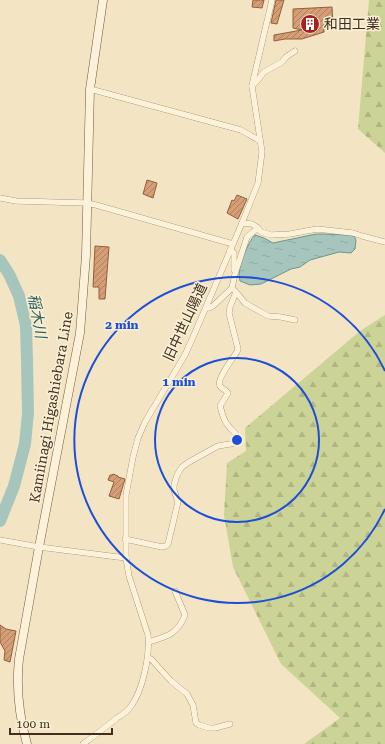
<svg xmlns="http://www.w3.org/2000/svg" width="385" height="744" font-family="'Roboto Serif','Noto Sans JP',serif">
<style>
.forest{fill:url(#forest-firs)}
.water{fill:url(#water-ripples);stroke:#6c968b}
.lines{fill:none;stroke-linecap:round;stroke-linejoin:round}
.river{stroke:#a6c6bd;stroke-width:12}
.building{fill:url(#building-hatch);stroke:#935e3b}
.minor-casing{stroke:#917658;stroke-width:6}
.secondary-casing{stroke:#72573b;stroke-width:9}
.minor{stroke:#fcf2d9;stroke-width:5.5}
.secondary{stroke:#fcf2d9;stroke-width:8}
.ring{fill:none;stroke:#1d4ed8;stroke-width:2}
.labels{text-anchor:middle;stroke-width:3;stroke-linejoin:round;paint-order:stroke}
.poi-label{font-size:14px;fill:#3f2e1d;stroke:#f9efd5;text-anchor:start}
.street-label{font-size:14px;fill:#3f2e1d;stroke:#f9efd5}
.water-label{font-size:15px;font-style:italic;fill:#2b605d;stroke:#f9efd5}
.centre{fill:#1d4ed8;stroke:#f9efd5;stroke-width:2}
.ring-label{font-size:12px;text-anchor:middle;font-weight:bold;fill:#1d4ed8;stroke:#f9efd5;stroke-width:3;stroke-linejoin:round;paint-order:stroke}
</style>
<defs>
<pattern id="forest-firs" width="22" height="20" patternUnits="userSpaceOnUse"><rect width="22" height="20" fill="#ccd396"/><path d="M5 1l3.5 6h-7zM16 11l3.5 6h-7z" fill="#b0b581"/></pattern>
<pattern id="water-ripples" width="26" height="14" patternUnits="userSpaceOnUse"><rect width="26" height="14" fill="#a6c6bd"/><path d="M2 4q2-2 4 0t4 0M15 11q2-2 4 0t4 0" fill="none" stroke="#90aaa2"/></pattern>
<pattern id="building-hatch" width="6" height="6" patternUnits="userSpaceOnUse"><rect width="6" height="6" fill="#d59e76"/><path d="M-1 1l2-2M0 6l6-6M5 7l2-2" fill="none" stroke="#ae8160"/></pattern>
</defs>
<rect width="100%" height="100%" fill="#f3e5c4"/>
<g class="forest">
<path d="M369 0H385V153L358 129Z"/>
<path d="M385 315V744H304L340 718 281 664 233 567 224 515 227 463 246 451 245 428 360 331Z"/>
</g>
<path class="water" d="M316 234C328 234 341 234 354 236L356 240 355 249 351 253 339 252 310 260 300 267 291 269 261 284 250 285 240 281C240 279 239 277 239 275 239 265 248 242 255 235L264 238 273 243Z"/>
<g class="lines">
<path class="river" d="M0 260 9 274 19 296 26 326 27 360 28 413 25 444 14 486 0 521"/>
</g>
<g class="building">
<path d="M253 0H264L262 8 252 7Z"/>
<path d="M276 0H284L277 24 271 23Z"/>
<path d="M332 7 333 24 324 25V32L302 39H285L274 41V35L302 30 293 28V9Z"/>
<path d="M147 180 157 183 153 198 143 194Z"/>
<path d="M237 195 247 199 238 219 227 213 232 200 234 201Z"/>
<path d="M95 246 109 247 105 299H99V287H93Z"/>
<path d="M113 474 118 476V477L125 479 119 499 109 496 114 482 108 480 110 475H112Z"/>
<path d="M0 625 6 629 16 631 10 662 4 660 5 651 0 642Z"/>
</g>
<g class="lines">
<defs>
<g id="minor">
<path d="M252 86 257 81 264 72 282 62 286 57 295 51"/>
<path d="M90 89 241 130 260 141"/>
<path d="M0 198 16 201 86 203 96 205 233 244"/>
<path d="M242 223 252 224 258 228 261 232 271 235 290 234 317 229 353 233 362 236 385 242"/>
<path d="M230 250 234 253V270"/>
<path d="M235 291 245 303 268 316 281 317 295 320"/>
<path d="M207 308H209L213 306 232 288 235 274 247 237 258 228"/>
<path d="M125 539 162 547 166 546 168 544 178 502 174 490V485L177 475 182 467 189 462 218 446 236 443 239 440C237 433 231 430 227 424 223 419 222 412 220 406L228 393C226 390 222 389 220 386 216 380 233 358 237 352L238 349 229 313 230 307 236 292"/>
<path d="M0 540 39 547 126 558"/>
<path d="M149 642C167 636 177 635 185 615L175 591"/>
<path d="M148 658 151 659 171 681 187 694 193 705 196 723 199 725 209 728H215L230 724"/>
<path d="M83 744C94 736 106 727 117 718 122 715 128 711 131 706 143 690 150 655 148 635L129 576 126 558V495L133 457 138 438 145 422 185 355 194 335 242 223 258 183 262 152 252 86 253 81 272 0"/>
</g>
<path id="secondary" d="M27 744C19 716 16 688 19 659L39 547 80 333 86 255 90 89 103 0"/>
</defs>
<use href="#minor" class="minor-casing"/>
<use href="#secondary" class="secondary-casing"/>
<use href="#minor" class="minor"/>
<use href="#secondary" class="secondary"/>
</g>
<g class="ring">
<circle cx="237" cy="440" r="82"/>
<path d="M385 509A163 163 0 1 1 385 371"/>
</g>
<defs>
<symbol id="building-disc" viewBox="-11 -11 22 22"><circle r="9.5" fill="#a72122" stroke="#f9efd5"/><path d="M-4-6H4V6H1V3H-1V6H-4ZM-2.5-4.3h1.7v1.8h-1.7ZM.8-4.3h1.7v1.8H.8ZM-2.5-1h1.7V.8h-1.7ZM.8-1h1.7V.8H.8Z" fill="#fff"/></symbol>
</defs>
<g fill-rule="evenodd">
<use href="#building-disc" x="299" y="13" width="22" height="22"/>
</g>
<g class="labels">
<g class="poi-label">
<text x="324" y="29">和田工業</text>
</g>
<g class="street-label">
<text transform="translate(185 322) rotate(-65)" y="5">旧中世山陽道</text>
<text transform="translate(51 407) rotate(-80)" y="5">Kamiinagi Higashiebara Line</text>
</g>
<g class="water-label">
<text transform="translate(37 316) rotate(80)" y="5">稲木川</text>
</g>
</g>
<circle cx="237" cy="440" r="6" class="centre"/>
<g class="ring-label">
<text x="122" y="329">2 min</text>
<text x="179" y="386">1 min</text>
</g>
<path d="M10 728v6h102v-6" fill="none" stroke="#3f2e1d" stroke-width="2"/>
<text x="16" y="728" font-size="12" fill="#3f2e1d" stroke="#f9efd5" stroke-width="3" paint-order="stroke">100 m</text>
</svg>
